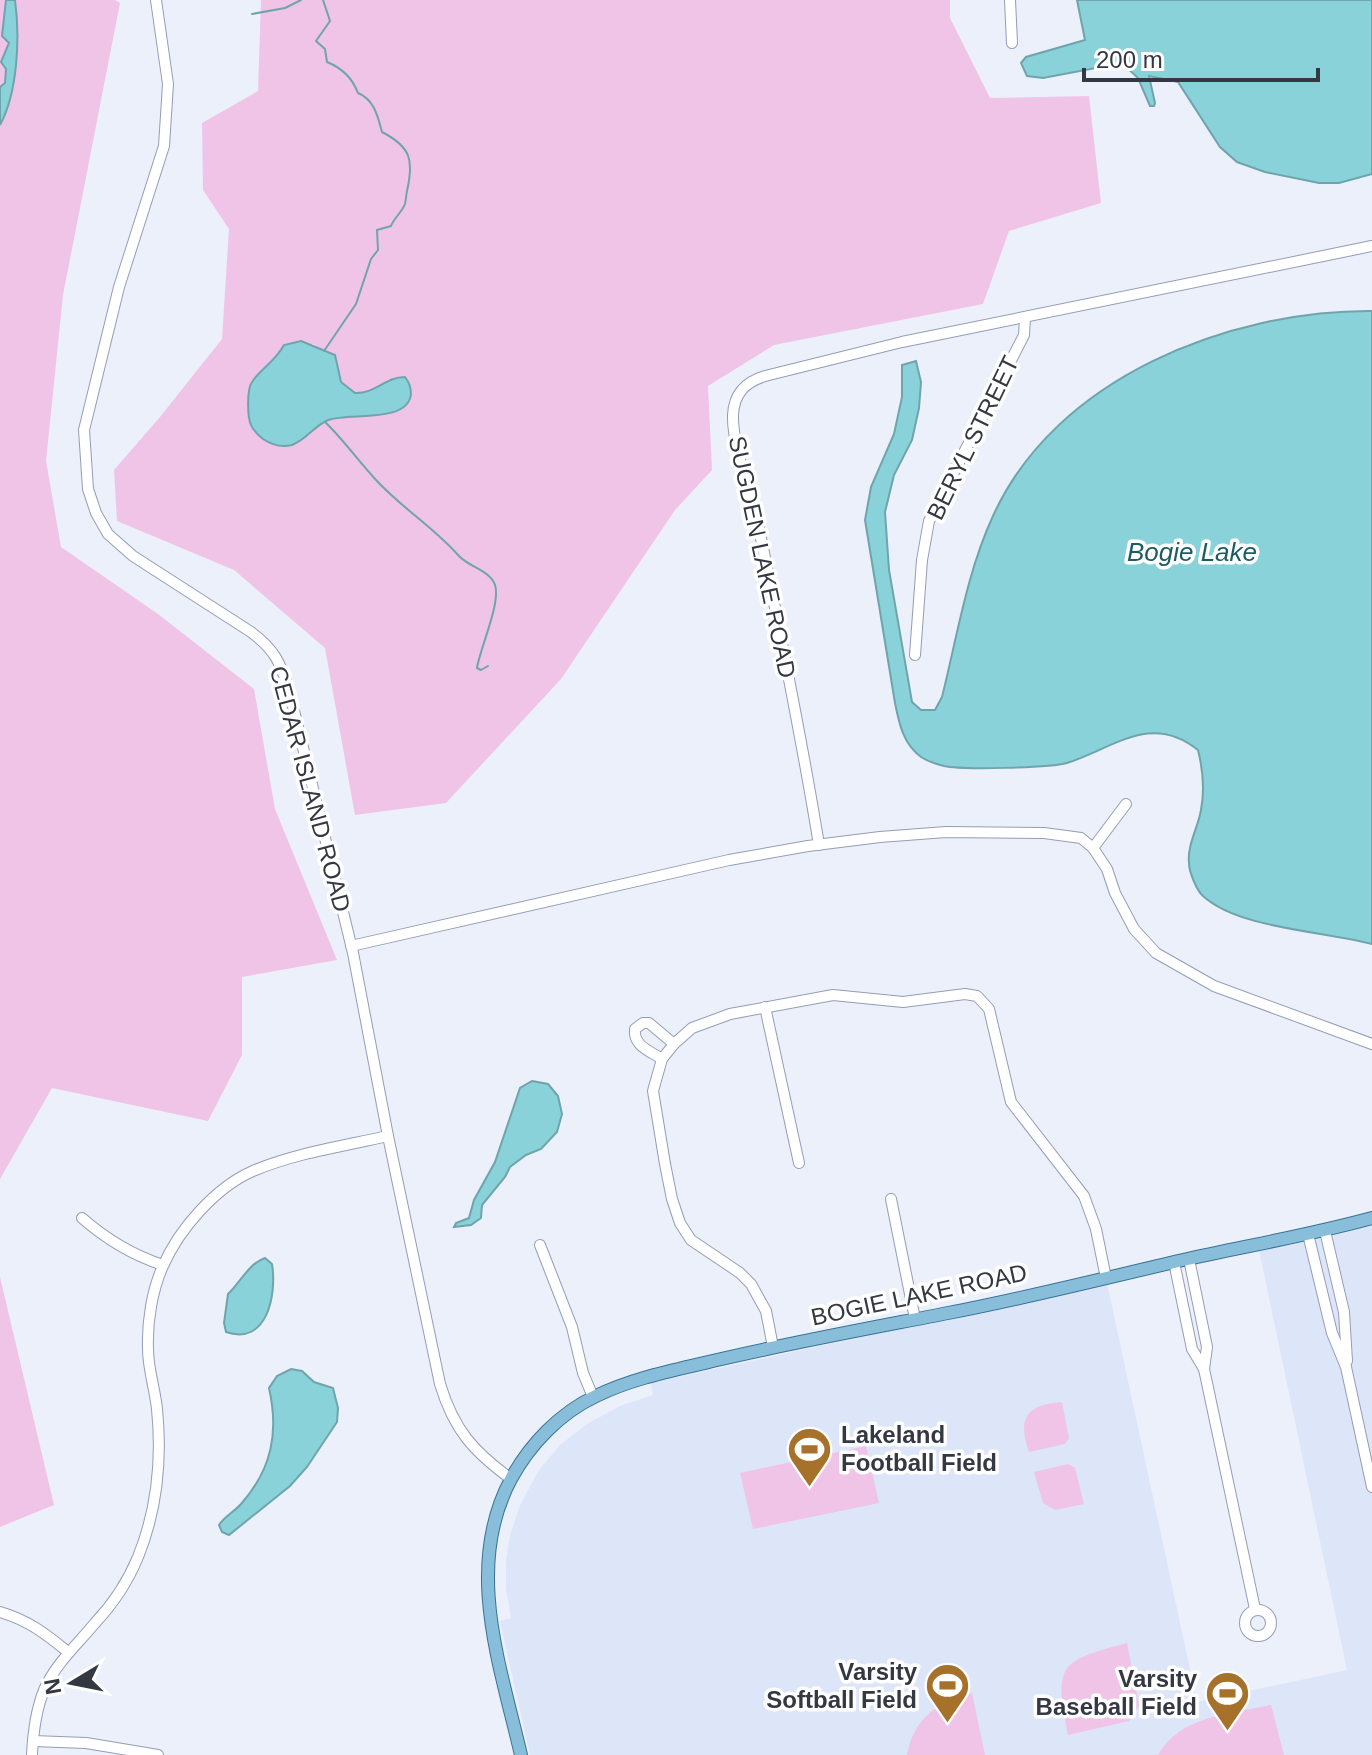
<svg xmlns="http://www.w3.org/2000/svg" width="1372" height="1755" font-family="Arial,sans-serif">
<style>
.built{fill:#dde5f9}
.green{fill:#f0c4e6;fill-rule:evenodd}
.water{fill:#89d2d9;stroke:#70a4ac;stroke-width:2}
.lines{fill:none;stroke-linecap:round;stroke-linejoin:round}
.stream{stroke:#70a4ac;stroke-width:2}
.minor-casing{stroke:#949db6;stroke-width:12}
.major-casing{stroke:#377295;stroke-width:14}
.minor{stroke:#fff;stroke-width:10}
.major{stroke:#88beda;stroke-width:12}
.labels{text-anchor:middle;stroke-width:7;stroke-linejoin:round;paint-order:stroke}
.street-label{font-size:24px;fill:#343842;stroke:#fff}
.poi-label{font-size:24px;font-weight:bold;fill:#343842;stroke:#fff;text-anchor:end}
.water-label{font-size:26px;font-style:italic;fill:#1e5c61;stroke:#fff}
</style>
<rect width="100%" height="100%" fill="#ecf0fb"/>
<path class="built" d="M1372 1225V1755H530L500 1621 511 1618 506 1589V1561L510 1535 520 1505 539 1470 560 1445 587 1424 620 1406 653 1395 651 1383 1107 1283 1197 1702 1347 1670 1259 1250Z"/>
<g class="green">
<path d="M0 0H115L120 3 63 295 46 461 61 547 158 614 254 689 275 809 337 960 242 977V1055L208 1121 52 1088 0 1179Z"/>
<path d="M261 0H950V18L990 98 1089 96 1101 203 1009 231 983 304 774 345 708 386 712 470 675 510 561 679 446 803 355 815 325 648 234 570 117 521 114 470 160 417 222 339 229 229 203 190 202 123 258 91ZM313 344 337 361 341 382 355 393 371 391 389 379 372 414 329 419 292 444 249 418V387L262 371 276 360 284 345Z"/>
<path d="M0 1277 54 1505 0 1527Z"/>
<path d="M1062 1402 1069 1438 1065 1444 1029 1452C1017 1418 1026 1405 1062 1402Z"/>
<path d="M866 1446 879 1503 753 1529 740 1473Z"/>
<path d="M1068 1464 1075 1468 1084 1504 1055 1510 1043 1503 1034 1472Z"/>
<path d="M1127 1643 1139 1706 1129 1721 1068 1735C1054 1665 1058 1661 1127 1643Z"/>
<path d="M972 1693 985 1755H907C913 1719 938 1701 972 1693Z"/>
<path d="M1271 1705 1284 1755H1158C1181 1715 1230 1714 1271 1705Z"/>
</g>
<g class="water">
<path d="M6 0H15C20 36 18 92 0 125V87L5 83 6 69 1 62 9 43 2 36Z"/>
<path d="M1077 0H1372V174L1339 183H1319L1265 172 1237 162 1220 147 1178 82 1149 76 1155 103 1154 106H1150L1138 78 1122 63 1043 78 1027 76 1021 63 1026 57 1085 40Z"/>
<path d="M1372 311V944C1325 931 1239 929 1203 896 1197 891 1189 872 1189 863 1187 845 1198 828 1201 810 1205 789 1203 770 1198 750 1151 712 1114 748 1067 763 1049 768 962 770 944 766 936 764 927 761 921 757 903 744 899 723 895 703L865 520 871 487 894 434 902 397V365L916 361 921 382 919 408 912 440 894 475 885 512 889 570 912 702 921 710H935L942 697C957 637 967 572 993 516 1055 378 1229 310 1372 311Z"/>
<path d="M301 341 335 355 341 382 355 393C375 394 385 377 405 377 409 382 411 387 411 394 408 424 349 412 328 420 314 426 306 440 292 445 281 448 272 445 263 439 258 435 253 430 251 425 247 416 247 389 252 382 262 367 274 363 284 345Z"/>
<path d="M532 1081 548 1084 558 1096 562 1114 557 1132 541 1149 526 1155 510 1167 505 1177 482 1205 481 1218 471 1225 454 1227 456 1223 469 1218 474 1200 495 1162 520 1088Z"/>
<path d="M265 1258 272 1264C277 1295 267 1346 226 1332L224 1323 228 1294C241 1282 248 1264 265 1258Z"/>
<path d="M291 1369 302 1371 314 1382 333 1388 338 1408 337 1422 307 1467 290 1486 229 1535 222 1532 219 1525C225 1516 234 1512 241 1504 272 1469 279 1432 269 1388L277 1376Z"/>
</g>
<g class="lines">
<g class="stream">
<path d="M323 0 330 21 316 41 325 49 327 62C342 68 352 77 358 93 374 99 378 117 382 132 411 147 414 160 407 191 406 195 406 200 405 204 402 212 394 218 391 226L377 230 378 250 371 259 356 304 324 351"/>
<path d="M252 14 285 8 301 0"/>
<path d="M325 422C343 439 359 462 377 481 402 508 433 527 458 555 468 567 490 570 495 585 501 603 480 648 477 668L481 670 488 666"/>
</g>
<defs>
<g id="minor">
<path d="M156 0 168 84 164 146 119 287 84 430 88 489 96 513 108 534 133 556 251 632C275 650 280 662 289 690L353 953 388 1136 440 1384C454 1430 473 1451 511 1479"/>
<path d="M1010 0 1012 43"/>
<path d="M915 655 922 560 929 521 1024 335 1025 318"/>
<path d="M819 845C802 739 780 633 759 528 752 495 732 447 733 415 734 394 745 382 765 376L902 342 1372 246"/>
<path d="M1093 848 1126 804"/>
<path d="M351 946 729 860 808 846 880 837 946 832 1044 833 1081 838 1093 848 1107 869 1115 893 1134 929 1156 953 1214 986 1372 1044"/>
<path d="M765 1007 799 1163"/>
<path d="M662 1059C650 1051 633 1046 635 1029L643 1023H649L674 1044"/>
<path d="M891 1199 915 1319"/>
<path d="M82 1218C106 1239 132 1255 163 1265"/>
<path d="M1325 1231 1344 1312 1347 1361"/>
<path d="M1308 1234 1332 1333 1346 1367 1372 1487"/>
<path d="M540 1245 572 1327 583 1373 593 1397"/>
<path d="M1189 1259 1207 1347 1204 1369"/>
<path d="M1174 1262 1192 1349 1204 1369 1255 1609"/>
<path d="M773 1347 766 1311 751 1284 740 1273 691 1240 680 1223 672 1199 665 1164 653 1091 662 1059 674 1044 692 1028 730 1014 833 995 903 1002 965 994 977 996 989 1009 1011 1102 1084 1196 1096 1229 1106 1278"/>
<circle cx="1258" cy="1623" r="13"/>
<path d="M0 1612C28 1620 46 1634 68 1652"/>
<path d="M33 1741 86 1743 158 1755"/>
<path d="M32 1755C33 1733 36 1710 44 1690 56 1663 77 1645 95 1623 113 1604 128 1581 138 1557 157 1510 162 1459 157 1409 155 1389 148 1369 148 1349 147 1322 152 1290 163 1266 179 1229 216 1187 253 1171 295 1153 344 1146 388 1136"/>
</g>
<path id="major" d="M521 1755C500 1664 464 1567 511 1479 530 1444 560 1413 596 1396 635 1377 676 1370 717 1360 794 1342 871 1328 948 1313 1027 1298 1105 1278 1183 1260 1246 1246 1310 1235 1372 1218"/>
</defs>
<use href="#minor" class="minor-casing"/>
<use href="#major" class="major-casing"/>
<use href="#minor" class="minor"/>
<use href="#major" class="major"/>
</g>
<defs>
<symbol id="stadium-pin" viewBox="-11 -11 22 30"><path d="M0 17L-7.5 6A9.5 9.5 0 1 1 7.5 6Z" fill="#a6722b" stroke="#fff"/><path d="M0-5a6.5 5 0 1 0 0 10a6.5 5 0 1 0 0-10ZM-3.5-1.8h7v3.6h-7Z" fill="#fff"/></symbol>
</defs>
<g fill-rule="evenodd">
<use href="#stadium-pin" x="784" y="1424" width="51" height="69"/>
<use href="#stadium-pin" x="922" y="1660" width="51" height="69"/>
<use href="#stadium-pin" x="1202" y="1668" width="51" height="69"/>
</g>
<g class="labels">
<g class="street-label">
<text transform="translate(973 438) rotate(-64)" y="8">BERYL STREET</text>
<text transform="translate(762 557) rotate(78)" y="8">SUGDEN LAKE ROAD</text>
<text transform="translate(310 789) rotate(75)" y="8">CEDAR ISLAND ROAD</text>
<text transform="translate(919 1295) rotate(-12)" y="8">BOGIE LAKE ROAD</text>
</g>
<g class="poi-label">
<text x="841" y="1443" text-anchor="start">Lakeland<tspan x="841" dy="28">Football Field</tspan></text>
<text x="917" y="1680">Varsity<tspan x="917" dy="28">Softball Field</tspan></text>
<text x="1197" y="1687">Varsity<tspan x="1197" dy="28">Baseball Field</tspan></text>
</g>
<g class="water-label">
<text x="1192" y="561">Bogie Lake</text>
</g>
</g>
<g transform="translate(72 1683) rotate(260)" stroke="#ffffff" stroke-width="6" paint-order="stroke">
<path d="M0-6L14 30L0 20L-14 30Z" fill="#343842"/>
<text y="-12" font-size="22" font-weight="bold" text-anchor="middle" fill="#343842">N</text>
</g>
<path d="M1084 68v12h234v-12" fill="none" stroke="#343842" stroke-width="4"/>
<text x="1096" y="68" font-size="24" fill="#343842" stroke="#ffffff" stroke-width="6" paint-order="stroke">200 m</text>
</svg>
